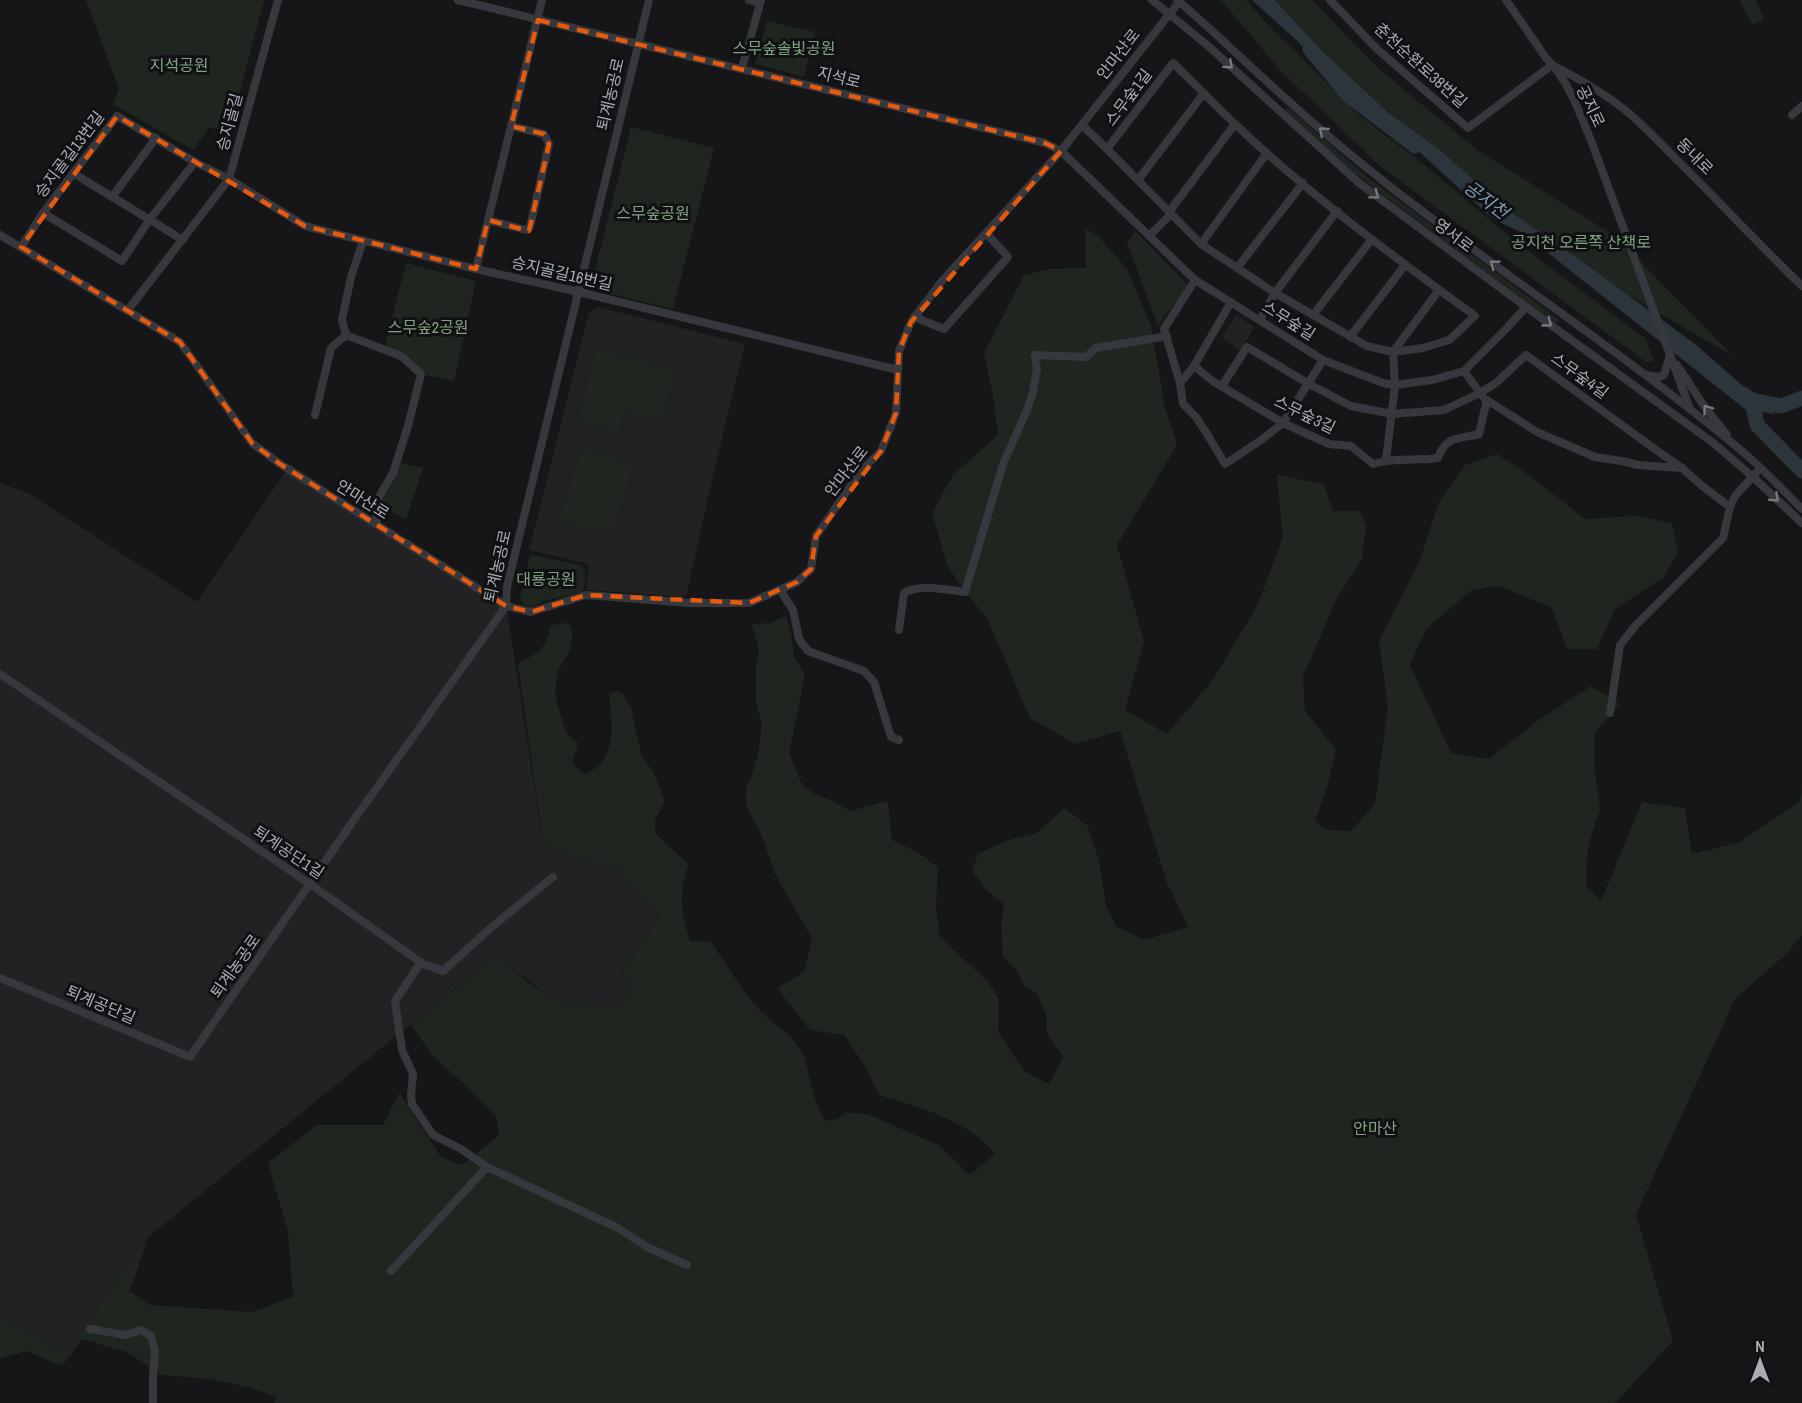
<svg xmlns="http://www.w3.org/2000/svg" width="1802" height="1403" font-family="'Archivo Narrow','Noto Sans KR',sans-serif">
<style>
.built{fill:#222225}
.green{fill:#1e261f}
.water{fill:#2c353c}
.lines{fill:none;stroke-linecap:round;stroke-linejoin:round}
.river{stroke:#2c353c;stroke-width:15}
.minor{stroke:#37383d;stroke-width:8}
.oneway{stroke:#757881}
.marked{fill:none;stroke:#e8590c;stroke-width:4.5;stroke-dasharray:12 8;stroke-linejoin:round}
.labels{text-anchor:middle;stroke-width:6;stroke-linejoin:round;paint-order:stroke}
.park-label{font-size:16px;fill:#7fa381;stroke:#111113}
.street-label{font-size:16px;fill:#a8adb8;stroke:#111113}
.water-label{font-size:18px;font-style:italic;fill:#7f9bb3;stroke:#111113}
</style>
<rect width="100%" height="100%" fill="#161618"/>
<g class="built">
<path d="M598 307 745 344 714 471 686 597 586 590 589 564 529 550 589 313Z"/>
<path d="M1236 315 1254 327 1240 351 1222 337Z"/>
<path d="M287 469 507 610 543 843 616 867 660 915 622 971 630 991 619 1009 585 1003 557 1002 499 958 483 966 148 1237 65 1352 0 1319V483L28 493 197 602Z"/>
</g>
<g class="green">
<path d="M86 0H264L229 133 209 127 193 150 113 104 119 89Z"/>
<path d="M1221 0H1246L1268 25 1359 115 1427 167 1516 242 1646 339 1654 361 1646 362 1380 166 1280 70Z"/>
<path d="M1275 0H1312L1378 68 1477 150 1615 236 1733 356 1566 259 1466 184 1318 47Z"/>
<path d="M1739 0H1756L1764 19 1753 25Z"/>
<path d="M767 21 815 32 804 77 755 64Z"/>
<path d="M1286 108 1290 109 1366 176 1557 318 1560 322 1554 323 1362 179 1331 153 1285 110Z"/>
<path d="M631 127 714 148 673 309 600 291 593 278Z"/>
<path d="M1085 228 1098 236 1127 269 1151 326 1165 407 1177 445 1117 545 1144 641 1125 710 1167 734 1212 681 1257 606 1283 537 1277 475 1323 484 1333 511H1360L1366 526 1362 559 1337 598 1303 676 1305 711 1336 750 1327 787 1315 820 1325 830 1351 831 1375 804 1388 707 1379 641 1420 560 1438 504 1465 465 1497 454 1526 473 1585 519 1637 516 1672 523 1678 552 1664 577 1614 610 1597 649H1567L1552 608 1500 586 1473 589 1426 629 1410 665 1451 753 1489 759 1537 721 1591 686 1619 704 1594 734 1595 773 1600 809 1588 846 1586 885 1601 901 1642 802 1685 808 1692 854 1738 843 1799 802 1802 790V935L1786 954 1735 999 1636 1215 1673 1341 1615 1403H274L276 1397 248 1387 210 1379 161 1375 127 1352 82 1339 62 1366 26 1351 0 1359V1318L65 1352 148 1237 130 1291 150 1305 252 1312 293 1297 288 1232 268 1163 317 1125H383L399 1093 441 1157 462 1165 499 1135 496 1116 466 1086 433 1056 411 1025 483 966 499 957 529 983 557 1002 585 1003 619 1009 630 991 622 971 660 915 616 867 561 851 543 843 518 664C536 653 547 650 550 626L561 623 569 624 573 635 570 650 558 671 555 688 557 703 566 732 578 743 572 763 585 775C590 771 597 768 600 764 617 745 611 718 609 695L616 691 622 693 631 707 642 757 653 771 665 802 655 819V833L688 864C679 899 680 907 690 941L711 942 745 993 762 1013 792 1038 804 1056 814 1095 821 1114 827 1121 839 1118 845 1112 870 1115 940 1146 970 1175 995 1154C967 1119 920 1108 879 1095L865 1066 844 1035 810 1030 777 988 804 972 812 939 775 874 761 833 746 806V788L751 779 758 754 762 725 756 701V666L759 649 752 624 772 623 786 615 792 640 794 656 805 675 789 753 802 785 816 795 833 801 850 811 888 801 892 840 917 852 938 867 936 909 940 936 989 983 999 999 998 1032 1024 1071 1049 1084 1063 1057 1047 1033 1046 1015 1037 994 1024 985 1017 971 1003 957 1001 924 1004 904 984 888 972 870 978 854 1005 841 1037 833 1064 808 1087 825 1099 860 1106 905 1116 926 1144 940 1188 927 1167 883 1120 731 1076 744 1030 718 987 618 965 592 947 565 932 513 953 475 998 435 993 395 984 353 1024 275 1050 269 1086 268Z"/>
<path d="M1135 231 1188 285 1158 326 1127 243Z"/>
<path d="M406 263 476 281 454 381 421 374 384 349Z"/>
<path d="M596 349 666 368 673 377 664 414 649 418 624 411 620 432 578 421Z"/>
<path d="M581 449 634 463 613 531 558 522Z"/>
<path d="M396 462 423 468 406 520 376 502Z"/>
<path d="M530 555 581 565 585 571 584 590 575 594 547 600 531 607 524 605 520 599Z"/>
</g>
<path class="water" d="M1252 0H1275L1318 47 1390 114 1440 150 1505 208 1584 263 1695 344 1775 414 1745 409 1523 233 1493 219Z"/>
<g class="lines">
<g class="river">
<path d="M1310 49 1348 95 1415 146"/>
<path d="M1743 394 1752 400 1781 406 1802 398"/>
<path d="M1752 400 1757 425 1802 471"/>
</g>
<g class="minor">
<path d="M458 0 1045 143 1061 151 1195 280 1323 360 1383 383 1395 385 1432 380 1464 371 1505 330 1526 307"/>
<path d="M749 0 760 3"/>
<path d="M1152 0 1207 45 1359 183 1526 307 1712 442 1753 477 1802 523"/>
<path d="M1177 0C1214 31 1248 65 1284 97 1319 129 1355 159 1392 188 1507 278 1631 358 1743 452 1764 470 1783 490 1802 509"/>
<path d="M1330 0 1377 49 1468 128 1552 65C1580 79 1606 94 1630 114 1647 129 1663 146 1679 162 1721 203 1760 246 1802 286"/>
<path d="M1506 0 1546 58C1568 79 1581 116 1592 143L1690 409"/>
<path d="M1173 63C1194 83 1214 104 1235 124 1309 195 1393 256 1475 316L1449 340 1423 348 1393 352 1367 346 1275 293 1201 244 1107 149Z"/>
<path d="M742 68 761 0"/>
<path d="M1792 115 1802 106"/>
<path d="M1082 125 1107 149"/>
<path d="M73 173 183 240"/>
<path d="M1138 180 1204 93"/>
<path d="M112 197 156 138"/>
<path d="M1169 212 1235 124"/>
<path d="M43 213 122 261 150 219 195 162"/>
<path d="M488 220 526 230 530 227 549 144 544 134 511 126"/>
<path d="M0 235 180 342 252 443 280 464 506 606 531 612 586 595 690 603H749L797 582 811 569 816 536 861 471 881 451 896 413 899 351 911 322 942 281 1061 151 1179 2"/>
<path d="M1149 236 1171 214"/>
<path d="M1201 244 1267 153"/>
<path d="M21 247 43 213 117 116 195 162 229 179 305 226 476 269 579 292 898 370"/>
<path d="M1237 268 1303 183"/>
<path d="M476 269 542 0"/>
<path d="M1195 280 1164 329 1180 383 1183 404 1196 417 1207 434 1225 464 1261 440 1283 423 1323 360"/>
<path d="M1231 302 1194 366 1214 382 1283 423 1329 444 1351 446 1373 464C1394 457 1417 461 1438 458 1445 436 1459 439 1479 434L1487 400 1537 432 1595 457 1622 461 1638 465 1682 468"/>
<path d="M128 310 229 179 278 0"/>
<path d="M1313 315 1372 239"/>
<path d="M914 317 944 329 1008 257 986 233"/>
<path d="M1260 320 1275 293 1337 211"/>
<path d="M346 335 401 356 421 374 408 426 393 473 376 502 377 525"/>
<path d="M1350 337 1405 265"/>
<path d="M1677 365 1704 406 1727 435"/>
<path d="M1464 371 1483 397"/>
<path d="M1646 375 1659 377 1664 375 1670 355"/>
<path d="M1180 383 1194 366"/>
<path d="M1222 386 1247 347 1309 384 1351 406 1392 414 1444 410 1480 393 1496 383 1526 355 1656 450 1682 468 1701 485 1730 507"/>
<path d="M315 415 331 348 346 335 342 320 351 277 363 241"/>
<path d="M1386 460 1395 385 1393 352 1439 290"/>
<path d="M780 590 793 610 799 639 808 651 864 671 874 682 891 737 899 740"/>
<path d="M899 630 904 593C921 583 946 590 965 592L1003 464 1027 410 1033 392 1037 369 1035 355 1086 357 1096 348 1167 336"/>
<path d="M0 674 310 884 423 964 443 971 493 926 553 877"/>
<path d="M1610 713 1620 645 1636 625 1723 538 1730 507 1735 496 1756 473"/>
<path d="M421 962 395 1001 402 1050 413 1074 411 1095 412 1104 433 1135 461 1149 487 1167 618 1228 647 1247 687 1265"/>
<path d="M0 978 190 1057 351 824 506 606 507 587 649 0"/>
<path d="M391 1271 487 1167"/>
<path d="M90 1329 126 1335 141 1330 151 1336 155 1351 153 1376V1403"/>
</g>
</g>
<defs><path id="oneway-chevron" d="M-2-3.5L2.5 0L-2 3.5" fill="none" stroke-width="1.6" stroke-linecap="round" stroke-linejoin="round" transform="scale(1.5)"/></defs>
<g class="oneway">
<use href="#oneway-chevron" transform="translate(1229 65) rotate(42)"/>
<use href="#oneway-chevron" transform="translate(1323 131) rotate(-139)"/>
<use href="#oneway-chevron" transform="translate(1375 195) rotate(37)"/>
<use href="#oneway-chevron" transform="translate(1494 264) rotate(-143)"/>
<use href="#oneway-chevron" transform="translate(1548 323) rotate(36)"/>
<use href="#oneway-chevron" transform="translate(1707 409) rotate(-126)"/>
<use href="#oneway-chevron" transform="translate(1775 498) rotate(43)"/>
</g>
<path class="marked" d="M538 20 1045 143 1061 151 911 322 899 351 896 413 881 451 816 536 811 569 797 582 749 603 586 595 531 612 506 606 280 464 252 443 180 342 21 247 117 116 305 226 476 269 488 220 529 231 549 144 544 134 511 126Z"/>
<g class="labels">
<g class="park-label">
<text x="784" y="54">스무숲솔빛공원</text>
<text x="179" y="71">지석공원</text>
<text x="653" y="219">스무숲공원</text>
<text x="1581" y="248">공지천 오른쪽 산책로</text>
<text x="428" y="333">스무숲2공원</text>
<text x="546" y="585">대룡공원</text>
<text x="1375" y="1134">안마산</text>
</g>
<g class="street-label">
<text transform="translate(1118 54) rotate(-52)" y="6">안마산로</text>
<text transform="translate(1421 65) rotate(42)" y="6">춘천순환로38번길</text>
<text transform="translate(839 77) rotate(14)" y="6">지석로</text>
<text transform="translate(610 94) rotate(-77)" y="6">퇴계농공로</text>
<text transform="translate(1128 97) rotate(-53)" y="6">스무숲1길</text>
<text transform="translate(1591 106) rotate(64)" y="6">공지로</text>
<text transform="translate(229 122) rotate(-75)" y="6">승지골길</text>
<text transform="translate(69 154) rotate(-53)" y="6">승지골길13번길</text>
<text transform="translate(1695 156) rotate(45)" y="6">동내로</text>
<text transform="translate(1454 235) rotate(37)" y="6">영서로</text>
<text transform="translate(562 273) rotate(13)" y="6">승지골길16번길</text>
<text transform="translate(1289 320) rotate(32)" y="6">스무숲길</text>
<text transform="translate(1580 375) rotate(36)" y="6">스무숲4길</text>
<text transform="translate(1305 414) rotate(26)" y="6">스무숲3길</text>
<text transform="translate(846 471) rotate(-52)" y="6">안마산로</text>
<text transform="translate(363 499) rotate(32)" y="6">안마산로</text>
<text transform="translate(497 566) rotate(-77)" y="6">퇴계농공로</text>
<text transform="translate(289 852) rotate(34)" y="6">퇴계공단1길</text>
<text transform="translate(235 966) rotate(-55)" y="6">퇴계농공로</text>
<text transform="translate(101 1004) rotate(23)" y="6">퇴계공단길</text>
</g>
<g class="water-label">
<text transform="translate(1486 200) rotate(37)" y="6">공지천</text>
</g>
</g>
<g transform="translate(1760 1361)" stroke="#111113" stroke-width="4.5" paint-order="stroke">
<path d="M0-4.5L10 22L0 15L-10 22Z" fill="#a8adb8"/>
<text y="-9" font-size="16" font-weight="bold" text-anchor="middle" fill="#a8adb8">N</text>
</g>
</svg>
